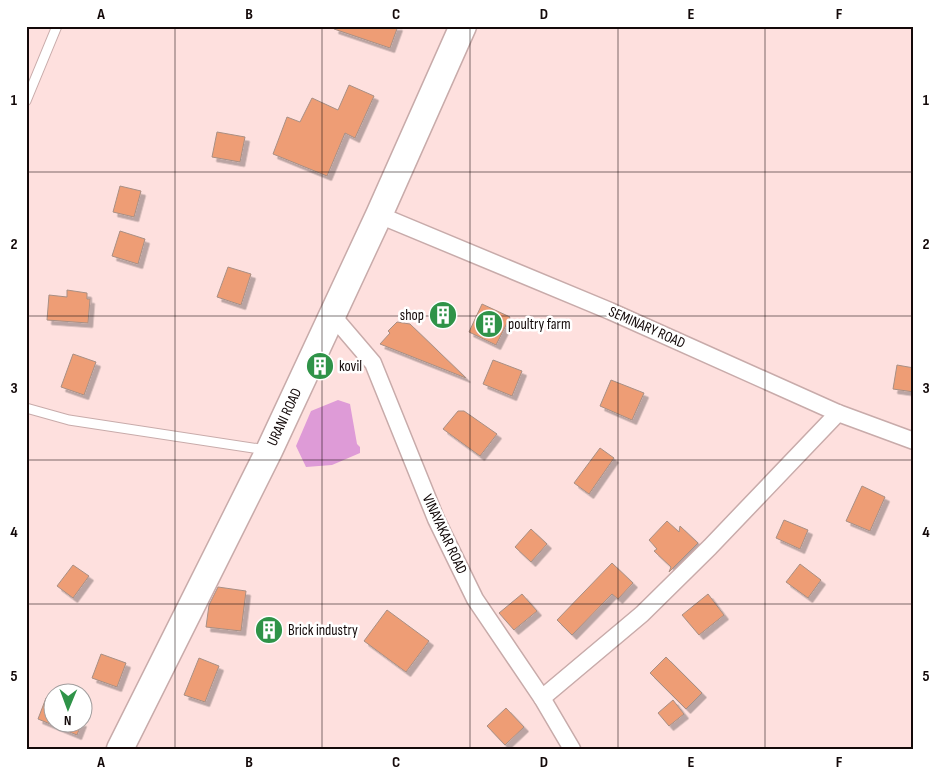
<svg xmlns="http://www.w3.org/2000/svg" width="940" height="775" font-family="'Sofia Sans Condensed',sans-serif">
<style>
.water{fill:#de9bd7}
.building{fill:#ee9d75;stroke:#a88f84;filter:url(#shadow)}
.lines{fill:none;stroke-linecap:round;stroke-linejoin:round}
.service-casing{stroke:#c8abaa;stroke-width:11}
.minor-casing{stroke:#c8abaa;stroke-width:19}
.primary-casing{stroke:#c8abaa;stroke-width:29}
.service{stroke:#fff;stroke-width:9}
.minor{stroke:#fff;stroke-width:16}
.primary{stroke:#fff;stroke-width:26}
.grid{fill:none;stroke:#130909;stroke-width:1;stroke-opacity:0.55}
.labels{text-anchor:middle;stroke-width:5;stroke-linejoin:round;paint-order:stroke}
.poi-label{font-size:15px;fill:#130909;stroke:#fff;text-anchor:start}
.street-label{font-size:15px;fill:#130909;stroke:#fff}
.neatline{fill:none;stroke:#130909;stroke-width:2}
.grid-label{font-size:16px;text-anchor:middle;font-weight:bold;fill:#130909}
</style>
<defs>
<filter id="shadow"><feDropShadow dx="4.5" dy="4.5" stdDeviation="0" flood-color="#0004"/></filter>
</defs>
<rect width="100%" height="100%" fill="#fee0de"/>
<path class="water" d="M338 400 350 404 357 444 360 447V453L332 465 306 467 296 446 311 411Z"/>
<g class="building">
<path d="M335 26H398L390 48 334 29Z"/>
<path d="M349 85 374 96 355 138 345 133 327 176 273 154 287 117 300 122 312 98 338 110Z"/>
<path d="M217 132 245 137 240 162 212 157Z"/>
<path d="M120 186 141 191 134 217 113 212Z"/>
<path d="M120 231 145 239 138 264 112 256Z"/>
<path d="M228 267 251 274 241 305 217 297Z"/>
<path d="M67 290 87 293V299H90L88 323 47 320 49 295 67 297Z"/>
<path d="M482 304 510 317 496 345 469 332Z"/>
<path d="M397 322 410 324 466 378 380 344 390 333 388 331Z"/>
<path d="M73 354 96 362 84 395 61 387Z"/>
<path d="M493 360 522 371 512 396 483 384Z"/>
<path d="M897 365 914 368V392L893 389Z"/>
<path d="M611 380 644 393 632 420 600 406Z"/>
<path d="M458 411H464L497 434 480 456 443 429Z"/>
<path d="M600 448 614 458 589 494 574 483Z"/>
<path d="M862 486 885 497 870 531 846 521Z"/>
<path d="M784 520 808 530 800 549 776 538Z"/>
<path d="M667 521 679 532 680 526 698 543 669 572 671 567 654 551 657 549 649 540Z"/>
<path d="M531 529 547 544 531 562 515 547Z"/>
<path d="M612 563 633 583 618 599 612 594 572 635 557 620Z"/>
<path d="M800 564 821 580 808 598 786 582Z"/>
<path d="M73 565 89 576 73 598 57 586Z"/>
<path d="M218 587 246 591 241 631 206 627 209 605Z"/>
<path d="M522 594 537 611 514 630 499 613Z"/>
<path d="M708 594 724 615 699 635 682 615Z"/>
<path d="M387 610 429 641 406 672 364 641Z"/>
<path d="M101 654 126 663 117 687 92 678Z"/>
<path d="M666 657 702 693 686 709 650 673Z"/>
<path d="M199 658 219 666 205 702 184 695Z"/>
<path d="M46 698 52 700V722H82L77 735 38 719Z"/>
<path d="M673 700 684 714 669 726 658 713Z"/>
<path d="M506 708 524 727 505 745 487 726Z"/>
</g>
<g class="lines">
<defs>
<g id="service">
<path d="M26 101 57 26"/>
<path d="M26 408 69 420 266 450"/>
</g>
<g id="minor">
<path d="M379 215 610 311 838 413 914 441"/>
<path d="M332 315 373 363 436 519 475 599 542 698 572 749"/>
<path d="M542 698 642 614 710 547 838 413"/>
</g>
<path id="primary" d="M120 749 269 451 379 215 463 26"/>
</defs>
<use href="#service" class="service-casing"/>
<use href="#minor" class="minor-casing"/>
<use href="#primary" class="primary-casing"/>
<use href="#service" class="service"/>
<use href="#minor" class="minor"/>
<use href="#primary" class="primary"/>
</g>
<path class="grid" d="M175 26V749M322 26V749M470 26V749M618 26V749M765 26V749M26 172H914M26 316H914M26 460H914M26 604H914"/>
<defs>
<symbol id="building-disc" viewBox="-11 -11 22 22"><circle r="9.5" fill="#2f9348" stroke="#fff"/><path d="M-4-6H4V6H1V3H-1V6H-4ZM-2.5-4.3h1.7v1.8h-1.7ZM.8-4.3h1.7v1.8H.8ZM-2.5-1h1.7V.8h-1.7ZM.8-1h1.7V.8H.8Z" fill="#fff"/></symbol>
</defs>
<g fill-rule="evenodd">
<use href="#building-disc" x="427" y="299" width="32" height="32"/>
<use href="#building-disc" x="473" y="308" width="32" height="32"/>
<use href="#building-disc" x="304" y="350" width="32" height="32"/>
<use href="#building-disc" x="253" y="614" width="32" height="32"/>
</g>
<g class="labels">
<g class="poi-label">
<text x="424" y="320" text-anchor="end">shop</text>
<text x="508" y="329">poultry farm</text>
<text x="339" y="371">kovil</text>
<text x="288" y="635">Brick industry</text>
</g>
<g class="street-label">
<text transform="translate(647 327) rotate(24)" y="5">SEMINARY ROAD</text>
<text transform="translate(284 417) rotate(-65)" y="5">URANI ROAD</text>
<text transform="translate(445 534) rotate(65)" y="5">VINAYAKAR ROAD</text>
</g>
</g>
<rect width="940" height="775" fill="none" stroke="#ffffff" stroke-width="55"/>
<g transform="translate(68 708) rotate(181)"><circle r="24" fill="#ffffff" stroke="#a19d9d"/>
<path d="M0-4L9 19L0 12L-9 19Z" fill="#2f9348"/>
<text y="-8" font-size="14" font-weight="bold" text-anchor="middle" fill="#130909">N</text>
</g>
<rect x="28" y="28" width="884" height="720" class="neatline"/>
<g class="grid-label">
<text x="101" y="19">A</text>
<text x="249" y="19">B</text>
<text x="396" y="19">C</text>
<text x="544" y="19">D</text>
<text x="691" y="19">E</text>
<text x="839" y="19">F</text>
<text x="14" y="105">1</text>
<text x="926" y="105">1</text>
<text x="14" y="249">2</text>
<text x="926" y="249">2</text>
<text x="14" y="393">3</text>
<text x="926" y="393">3</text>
<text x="14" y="537">4</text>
<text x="926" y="537">4</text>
<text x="14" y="681">5</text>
<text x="926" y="681">5</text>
<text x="101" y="767">A</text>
<text x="249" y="767">B</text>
<text x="396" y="767">C</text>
<text x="544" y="767">D</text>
<text x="691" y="767">E</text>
<text x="839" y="767">F</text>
</g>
</svg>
